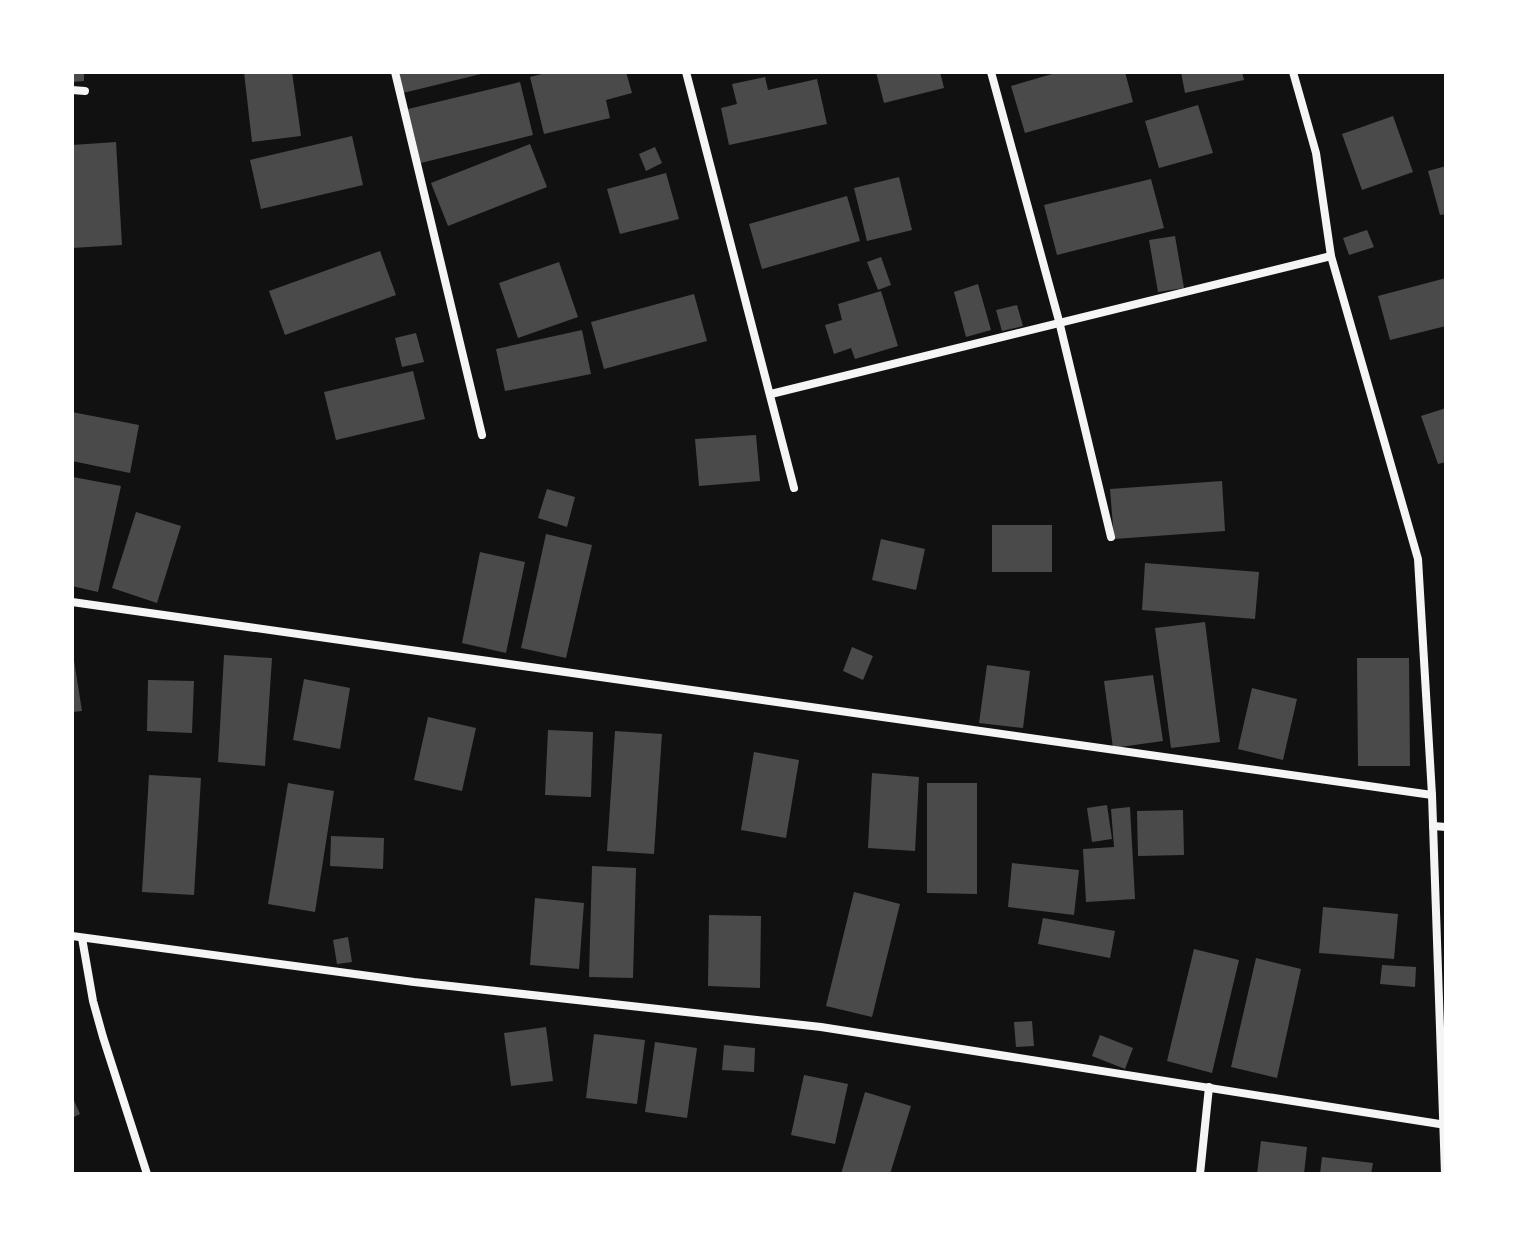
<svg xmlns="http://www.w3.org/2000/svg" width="1518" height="1246" font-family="'Source Sans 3',sans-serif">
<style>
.building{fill:#4a4a4a}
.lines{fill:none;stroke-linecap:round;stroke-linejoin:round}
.minor{stroke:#f5f5f5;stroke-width:8}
</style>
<rect width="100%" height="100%" fill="#111"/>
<g class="building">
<path d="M72 72H84V81L72 82Z"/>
<path d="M244 72H292L301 136 252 142Z"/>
<path d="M398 72H485V73L403 93Z"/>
<path d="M550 72H626L632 93 606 100 610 118 544 134 530 77Z"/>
<path d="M876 72H940L944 88 884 103Z"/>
<path d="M1059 72H1125L1133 102 1025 133 1011 86Z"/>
<path d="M1181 72H1242L1244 80 1185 93Z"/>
<path d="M765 77 768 90 817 79 827 124 729 145 721 108 737 104 732 84Z"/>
<path d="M520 82 533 135 421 163 408 109Z"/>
<path d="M1198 105 1213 153 1159 168 1145 121Z"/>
<path d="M1393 116 1413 172 1362 190 1342 134Z"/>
<path d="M352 136 363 185 261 209 250 160Z"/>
<path d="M116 142 122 245 72 248V145Z"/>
<path d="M530 144 547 187 448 226 431 183Z"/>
<path d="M655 147 662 163 646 171 639 154Z"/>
<path d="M1446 166V214L1440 215 1428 171Z"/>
<path d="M666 173 679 219 620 234 607 189Z"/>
<path d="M899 177 912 230 867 241 854 188Z"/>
<path d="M1151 179 1164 228 1057 255 1044 205Z"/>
<path d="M847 196 860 241 762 269 749 224Z"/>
<path d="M1367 230 1374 247 1349 255 1343 238Z"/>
<path d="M1175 236 1184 288 1158 292 1149 240Z"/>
<path d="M380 251 396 295 285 335 269 291Z"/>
<path d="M881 257 891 285 878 290 867 262Z"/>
<path d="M559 262 578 317 518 338 499 283Z"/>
<path d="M1446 278V326L1390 340 1378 296Z"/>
<path d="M978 284 991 330 966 337 954 292Z"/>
<path d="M881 291 898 346 855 359 851 348 834 354 825 325 842 320 838 304Z"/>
<path d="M694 294 707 341 604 369 591 322Z"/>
<path d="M1017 305 1023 326 1002 331 996 310Z"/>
<path d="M582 330 591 374 505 391 496 349Z"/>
<path d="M416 333 424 362 402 367 395 338Z"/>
<path d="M413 371 425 419 336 440 324 392Z"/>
<path d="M1446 408V462L1438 464 1421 416Z"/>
<path d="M72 412 139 425 130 473 72 461Z"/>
<path d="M756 435 760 481 699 486 695 439Z"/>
<path d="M73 477 121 486 98 592 72 586Z"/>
<path d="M1222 481 1225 531 1114 539 1110 489Z"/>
<path d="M547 489 575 497 567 527 538 518Z"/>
<path d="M136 512 181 526 157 603 112 588Z"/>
<rect x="992" y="525" width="60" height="47"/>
<path d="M546 534 592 545 566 658 521 648Z"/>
<path d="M881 539 925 549 916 590 872 580Z"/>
<path d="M480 552 525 562 506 653 462 643Z"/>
<path d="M1145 563 1259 572 1255 619 1142 610Z"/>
<path d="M1205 622 1220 742 1171 748 1155 628Z"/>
<path d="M852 647 873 656 863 680 843 671Z"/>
<path d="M72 648 82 711 72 712Z"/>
<path d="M224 655 272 658 265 766 218 762Z"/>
<path d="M1357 658H1409L1410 766H1358Z"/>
<path d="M987 665 1030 671 1023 728 979 723Z"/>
<path d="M1153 675 1163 741 1113 748 1104 681Z"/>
<path d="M304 679 350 688 340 749 293 740Z"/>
<path d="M148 680 194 681 192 733 147 731Z"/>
<path d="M1252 688 1297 699 1283 760 1238 749Z"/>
<path d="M428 717 476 728 462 791 414 780Z"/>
<path d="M548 730 593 732 591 797 545 795Z"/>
<path d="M615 731 662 734 654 854 607 851Z"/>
<path d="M754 752 799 760 786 838 741 830Z"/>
<path d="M872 773 919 777 915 851 868 848Z"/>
<path d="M149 775 201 778 194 895 142 892Z"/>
<path d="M288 783 334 791 315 912 268 904Z"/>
<path d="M927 783H977V894L927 893Z"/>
<path d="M1107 805 1112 839 1092 842 1087 808Z"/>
<path d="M1130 807 1135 899 1086 902 1083 849 1114 847 1111 809Z"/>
<path d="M1183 810 1184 855 1138 856 1137 811Z"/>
<path d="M331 836 384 838 383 869 330 866Z"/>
<path d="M1012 863 1079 870 1074 915 1008 907Z"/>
<path d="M592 866 636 868 633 978 589 977Z"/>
<path d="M854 892 900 904 872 1017 826 1006Z"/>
<path d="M535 898 584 903 579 969 530 965Z"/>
<path d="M1323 907 1398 914 1394 959 1319 953Z"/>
<path d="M709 915 761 916 760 988 708 986Z"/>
<path d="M1043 918 1115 931 1110 958 1038 944Z"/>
<path d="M348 937 352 962 337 964 333 940Z"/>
<path d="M1194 949 1239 960 1212 1073 1167 1061Z"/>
<path d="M1256 958 1301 969 1277 1078 1231 1067Z"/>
<path d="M1382 965 1416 967 1415 987 1380 984Z"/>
<path d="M1032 1021 1034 1046 1016 1047 1014 1022Z"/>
<path d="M546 1027 553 1081 511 1086 504 1033Z"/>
<path d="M594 1034 645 1040 637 1104 586 1098Z"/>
<path d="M1100 1035 1133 1048 1125 1069 1092 1056Z"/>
<path d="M655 1042 697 1048 687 1118 645 1112Z"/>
<path d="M724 1045 755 1048 754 1072 722 1070Z"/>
<path d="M804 1075 848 1084 835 1144 791 1135Z"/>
<path d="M865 1092 911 1106 890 1174H841Z"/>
<path d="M72 1096 80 1114 72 1118Z"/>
<path d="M1261 1141 1307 1147 1304 1174H1257Z"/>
<path d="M1322 1157 1373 1163 1371 1174H1320Z"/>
</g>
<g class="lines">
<g class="minor">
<path d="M395 72 482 435"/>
<path d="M686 72 794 488"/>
<path d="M991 72 1059 321 1111 537"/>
<path d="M1293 72 1316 153 1331 256 1418 559 1432 795 1445 1174"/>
<path d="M72 90 85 91"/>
<path d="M771 394 1331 256"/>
<path d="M72 602 1432 795"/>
<path d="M1433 826 1446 827"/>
<path d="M72 936 414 982 821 1027 1446 1125"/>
<path d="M82 938 93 1001 103 1037 147 1174"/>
<path d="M1200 1174 1209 1087"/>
</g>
</g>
<rect width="1518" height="1246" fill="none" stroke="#ffffff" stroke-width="148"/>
</svg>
